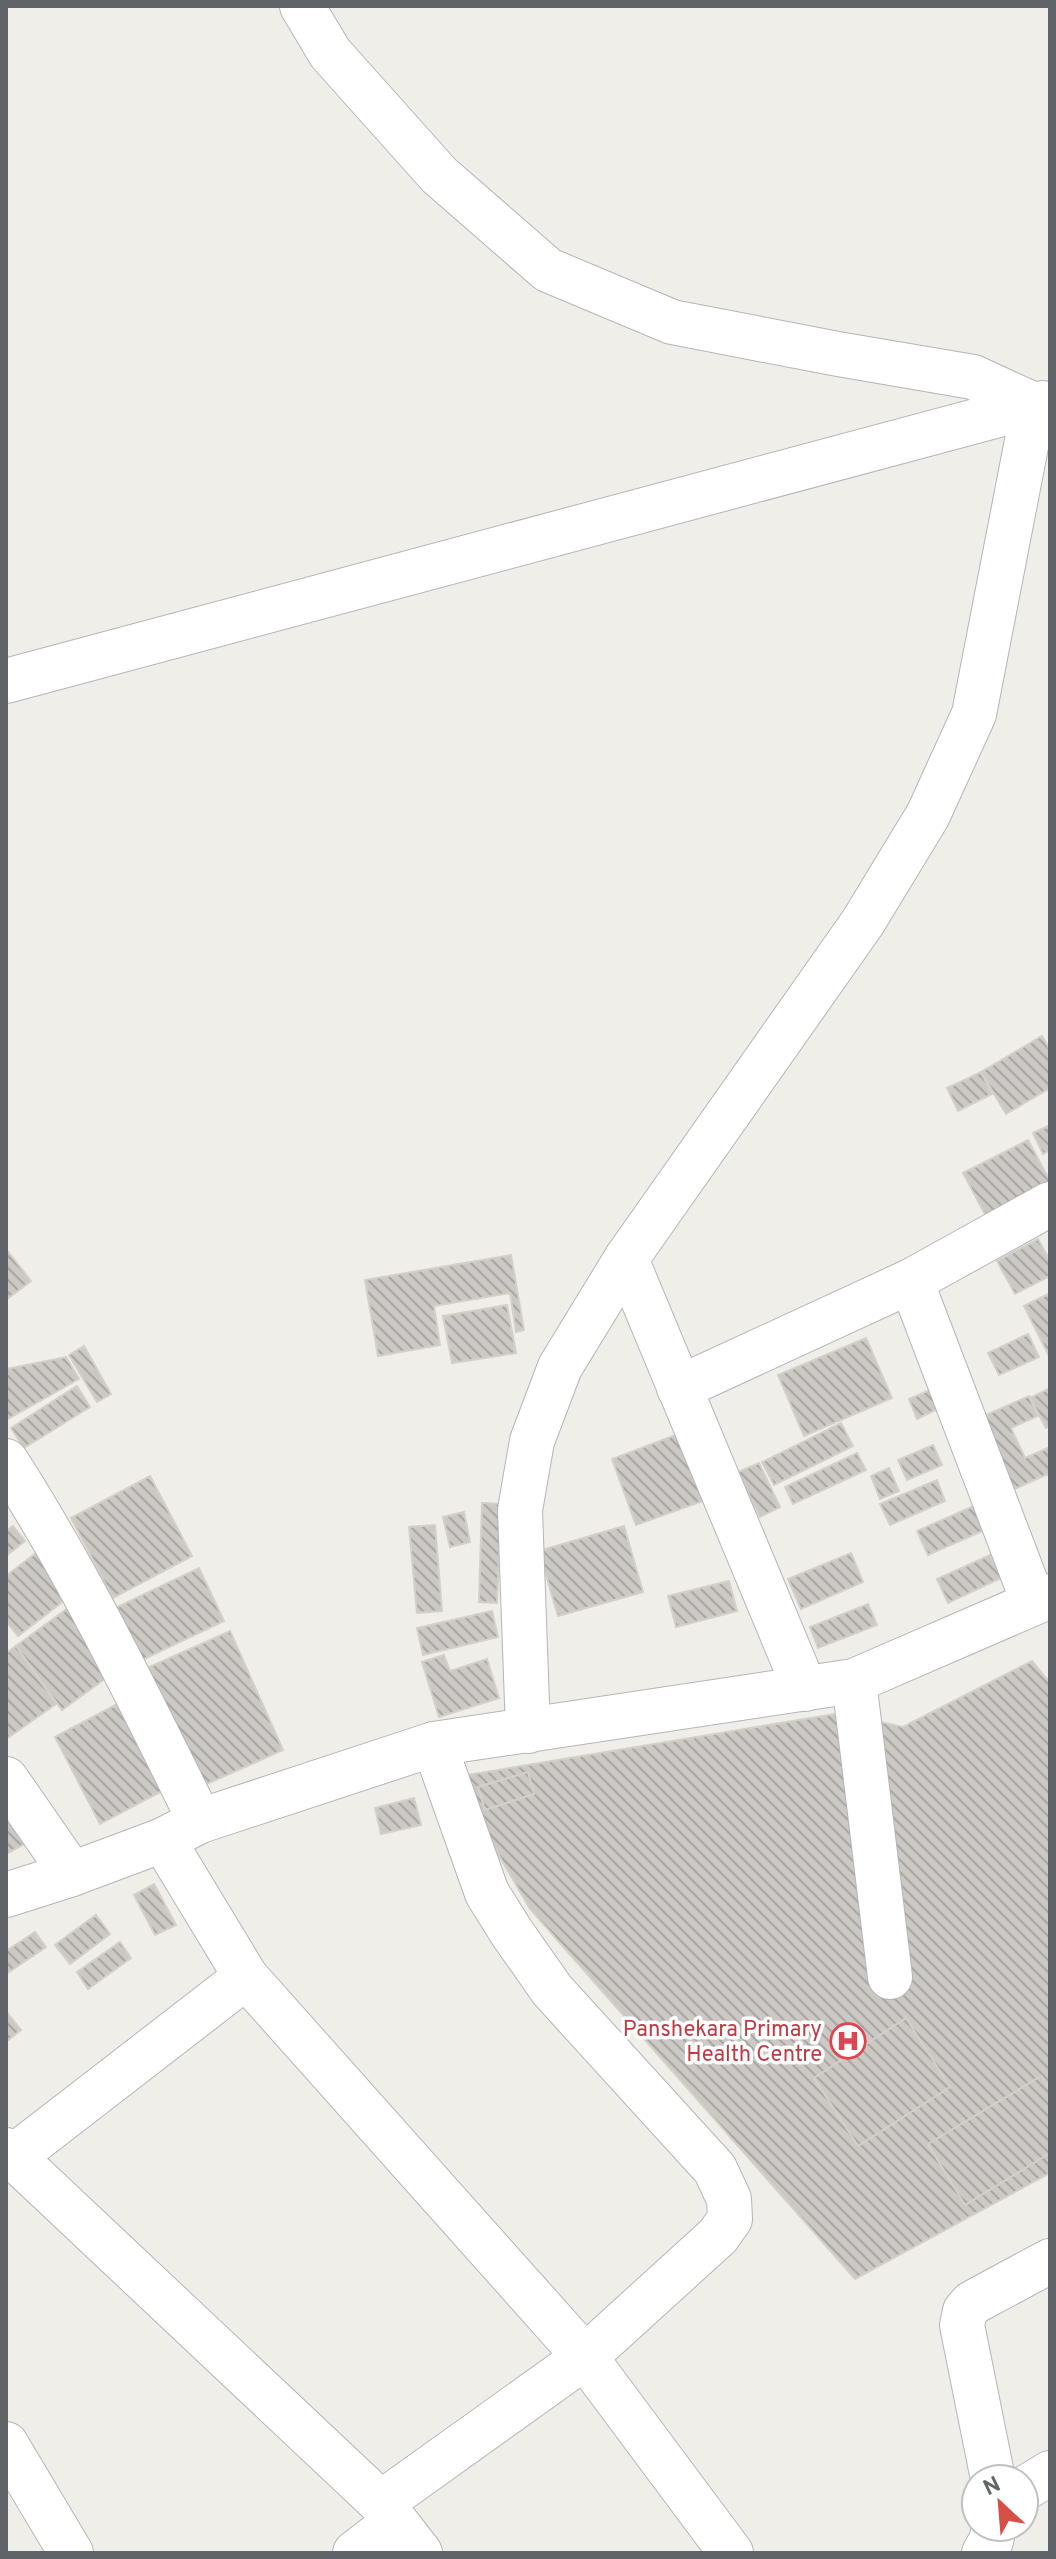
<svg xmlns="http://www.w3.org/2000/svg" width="1056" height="2559" font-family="Overpass,sans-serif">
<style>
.building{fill:url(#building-back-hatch);stroke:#d4d0c8;stroke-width:2}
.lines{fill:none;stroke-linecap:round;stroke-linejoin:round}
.minor-casing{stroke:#b3b5b9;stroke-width:46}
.minor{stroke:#fff;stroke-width:44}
.labels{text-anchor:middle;stroke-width:7;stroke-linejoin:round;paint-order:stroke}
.health-label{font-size:22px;fill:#be3a42;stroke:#fff;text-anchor:end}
</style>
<defs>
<pattern id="building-back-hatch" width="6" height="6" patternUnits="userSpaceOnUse" patternTransform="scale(2)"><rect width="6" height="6" fill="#ccc9c5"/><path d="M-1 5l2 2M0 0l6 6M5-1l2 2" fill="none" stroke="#a9a7a4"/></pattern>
</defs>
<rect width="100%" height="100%" fill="#f0eee9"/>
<g class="building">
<path d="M1042 1036 1050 1050V1088L1006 1114 981 1072Z"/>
<path d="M981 1072 992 1094 958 1111 947 1088Z"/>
<path d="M1050 1125V1150L1043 1154 1033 1133Z"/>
<path d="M1028 1140 1050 1181V1188L988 1220 963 1173Z"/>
<path d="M1038 1239 1050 1261V1276L1015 1294 997 1261Z"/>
<path d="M6 1249 31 1281 6 1300Z"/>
<path d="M511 1255 524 1330 516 1332 510 1293 434 1306 440 1345 378 1356 365 1280Z"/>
<path d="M1050 1293V1358L1024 1306Z"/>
<path d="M507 1305 516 1353 452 1363 443 1316Z"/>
<path d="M1028 1334 1039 1357 999 1375 988 1353Z"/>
<path d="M866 1338 892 1398 804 1436 778 1375Z"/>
<path d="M84 1346 111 1394 97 1402 69 1355Z"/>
<path d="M66 1357 79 1379 6 1420V1369Z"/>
<path d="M77 1386 90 1407 24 1448 11 1428Z"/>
<path d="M934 1388 942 1407 917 1419 909 1399Z"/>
<path d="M1050 1388V1426L1046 1428 1030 1398Z"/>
<path d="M1029 1396 1038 1416 1011 1428 1025 1458 1050 1447V1473L1010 1491 977 1419Z"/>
<path d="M841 1423 853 1446 774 1485 762 1462Z"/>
<path d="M678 1434 703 1501 636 1525 612 1459Z"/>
<path d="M933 1445 942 1465 907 1480 898 1460Z"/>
<path d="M857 1453 866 1470 793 1504 785 1487Z"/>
<path d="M759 1463 780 1507 760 1517 738 1472Z"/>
<path d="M889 1468 899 1491 880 1499 871 1476Z"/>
<path d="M150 1476 192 1556 113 1598 71 1518Z"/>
<path d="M937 1480 945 1501 890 1525 880 1504Z"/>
<path d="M482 1503 501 1504 497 1603 479 1602Z"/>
<path d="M976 1505 987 1529 928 1555 917 1531Z"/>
<path d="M464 1512 470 1542 450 1547 443 1517Z"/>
<path d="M435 1525 442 1611 417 1613 409 1527Z"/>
<path d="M13 1526 25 1541 6 1556V1531Z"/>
<path d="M624 1526 643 1592 558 1616 539 1551Z"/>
<path d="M40 1550 74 1593 18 1636 6 1621V1576Z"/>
<path d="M851 1553 863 1582 801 1609 788 1579Z"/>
<path d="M990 1555 1001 1578 948 1603 937 1579Z"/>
<path d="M199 1568 224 1621 138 1662 113 1609Z"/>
<path d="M729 1581 737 1611 676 1627 668 1596Z"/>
<path d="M75 1603 121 1667 62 1710 16 1646Z"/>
<path d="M868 1604 877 1625 818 1648 810 1627Z"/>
<path d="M492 1611 498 1637 423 1655 417 1628Z"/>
<path d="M230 1631 283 1750 200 1787 147 1668Z"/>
<path d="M16 1646 56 1704 6 1739V1653Z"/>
<path d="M444 1655 450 1671 487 1659 499 1698 439 1717 422 1662Z"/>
<path d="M1032 1661 1050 1683V2173L855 2279 530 1909 479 1821 462 1776 841 1713 903 1727Z"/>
<path d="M117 1704 162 1791 100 1824 55 1737Z"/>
<path d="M528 1772 534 1794 485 1810 478 1787Z"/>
<path d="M414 1798 421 1825 381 1834 375 1808Z"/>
<path d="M6 1808 30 1841 6 1854Z"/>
<path d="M154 1884 176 1925 155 1935 134 1895Z"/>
<path d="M96 1915 110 1934 70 1964 55 1945Z"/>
<path d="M35 1932 46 1947 6 1974V1951Z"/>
<path d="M120 1942 131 1958 88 1989 77 1972Z"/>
<path d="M6 2011 21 2030 6 2042Z"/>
<path d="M906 2018 950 2087 858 2146 814 2078Z"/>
<path d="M1041 2076 1050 2090V2153L965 2205 928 2144Z"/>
</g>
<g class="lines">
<defs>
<g id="minor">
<path d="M302 6 330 53 439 175 548 270 672 322 838 354 973 377 1034 405 974 714 928 815 863 922 626 1259 560 1367 532 1441 520 1510 528 1731"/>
<path d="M6 681 1043 403"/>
<path d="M626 1259 805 1689"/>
<path d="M911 1281 1033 1601"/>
<path d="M679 1388 911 1281 1050 1204"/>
<path d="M6 1461C80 1576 139 1698 200 1821"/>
<path d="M854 1681 890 1977"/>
<path d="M6 1779 72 1874"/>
<path d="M163 1840 246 1977 585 2357 731 2553"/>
<path d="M6 1895 72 1874 163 1840 200 1821 434 1744 854 1681 1050 1596"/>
<path d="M6 2150 381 2503 420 2553"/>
<path d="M13 2157 246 1977"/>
<path d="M6 2444 71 2553"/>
<path d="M993 2479 962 2325 965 2311 972 2303 1050 2261"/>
<path d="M1024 2489 1050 2473"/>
<path d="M381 2503 585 2357 718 2236 730 2219 729 2199 715 2169 552 1990 512 1933 487 1893 434 1744"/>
<path d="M355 2553 395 2522"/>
<path d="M984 2553 991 2541 994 2527"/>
</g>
</defs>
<use href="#minor" class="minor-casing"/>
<use href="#minor" class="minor"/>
</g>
<defs>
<symbol id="hospital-ring" viewBox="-11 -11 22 22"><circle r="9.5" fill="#fff" stroke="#e0444e" stroke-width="1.5"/><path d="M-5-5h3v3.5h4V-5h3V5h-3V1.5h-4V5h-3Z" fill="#e0444e"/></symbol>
</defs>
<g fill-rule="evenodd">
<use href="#hospital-ring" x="828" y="2021" width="40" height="40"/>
</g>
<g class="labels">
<g class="health-label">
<text x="822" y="2036">Panshekara Primary<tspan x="822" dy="25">Health Centre</tspan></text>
</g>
</g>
<rect width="1056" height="2559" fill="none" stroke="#606367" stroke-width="16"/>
<g transform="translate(1000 2503) rotate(334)"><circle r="38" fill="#ffffff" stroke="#bfc1c2" stroke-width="2"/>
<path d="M0-6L14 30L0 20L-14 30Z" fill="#d65048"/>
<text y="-12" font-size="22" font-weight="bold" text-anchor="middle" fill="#606367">N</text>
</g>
</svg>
